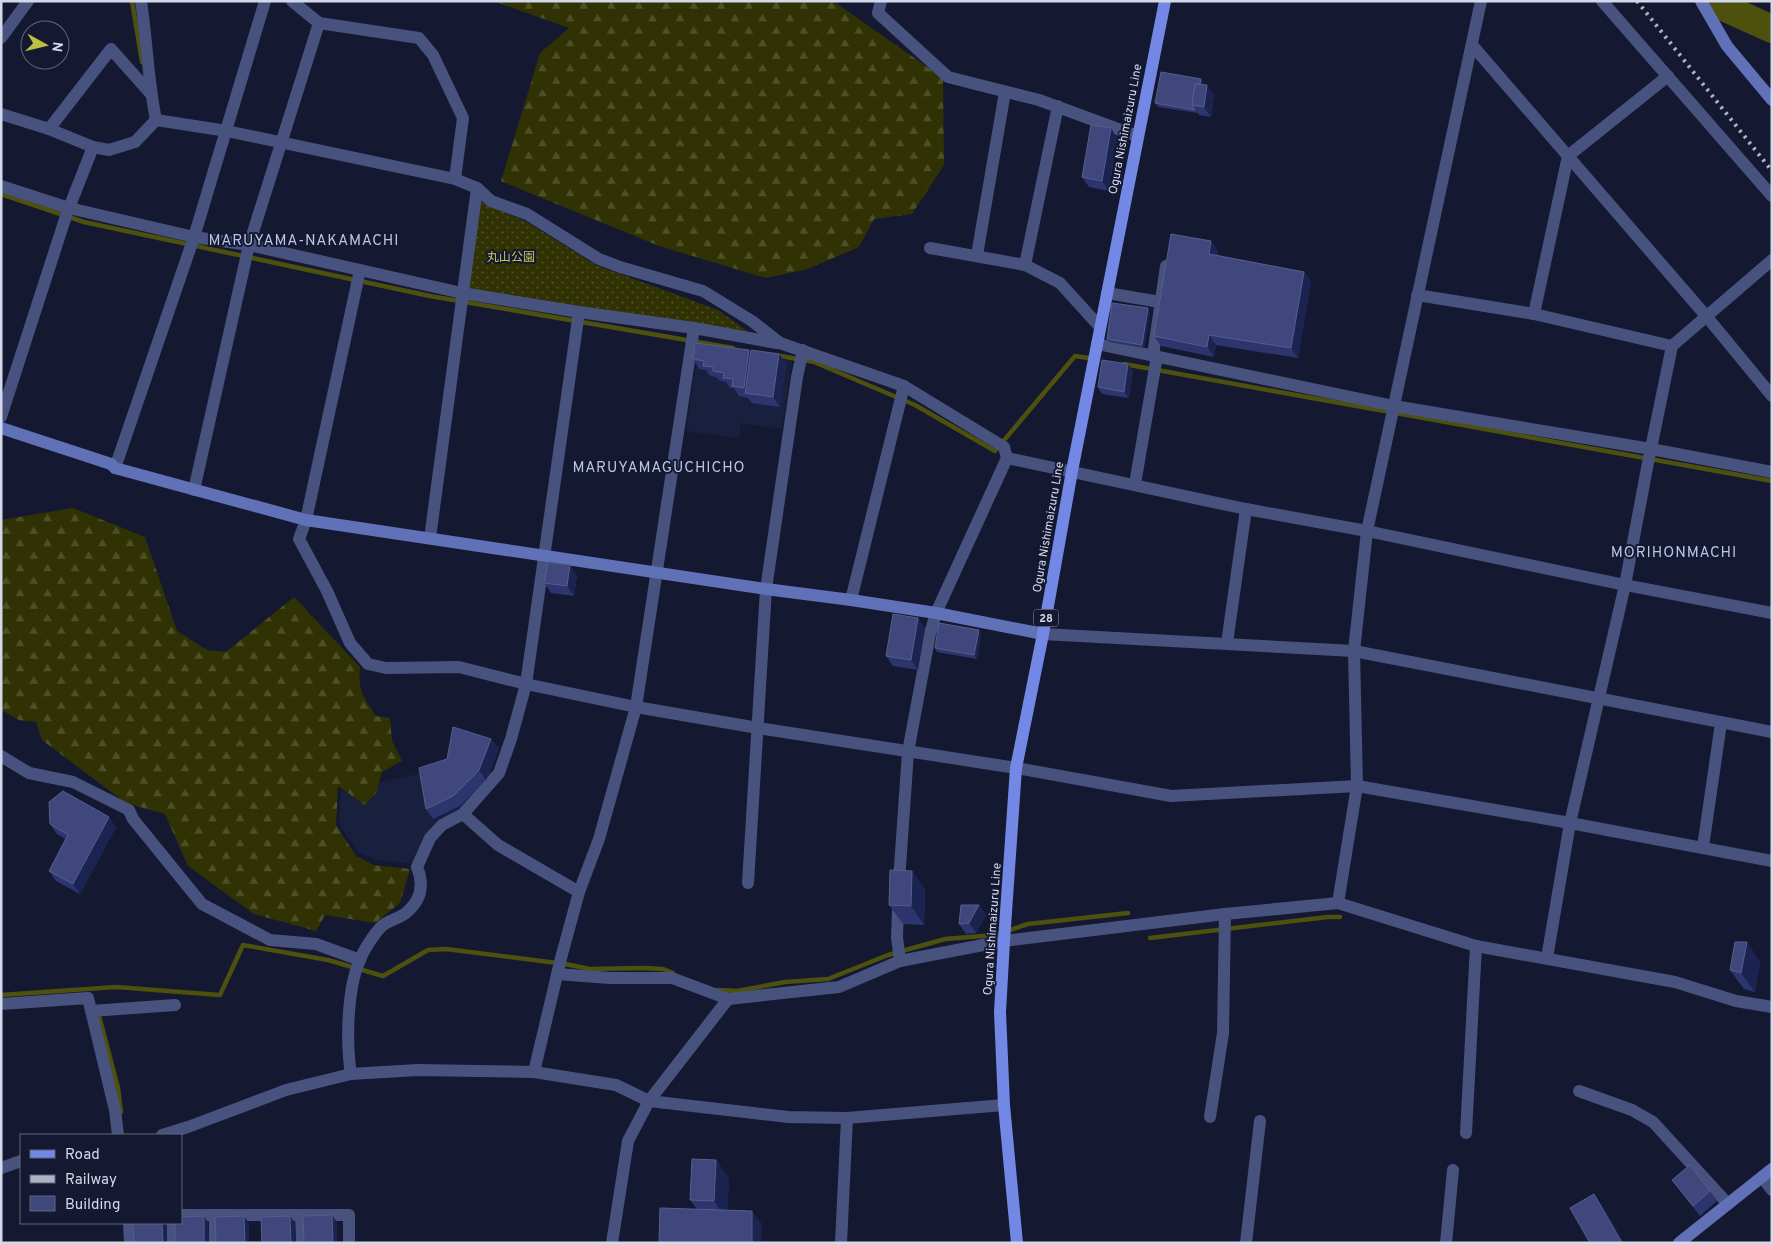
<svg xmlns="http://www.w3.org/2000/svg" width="1773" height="1244" font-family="Overpass,'Noto Sans JP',sans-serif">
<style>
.built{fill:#19203e}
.grass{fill:url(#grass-dots)}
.forest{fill:url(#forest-firs)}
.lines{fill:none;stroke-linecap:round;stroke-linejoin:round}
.stream{stroke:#4e500e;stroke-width:4.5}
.river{stroke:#4e500e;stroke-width:28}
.street{stroke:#47527f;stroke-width:12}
.secondary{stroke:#6071b8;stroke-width:12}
.primary{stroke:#7388e5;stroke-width:12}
.rail{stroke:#adb2c4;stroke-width:4;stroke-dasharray:2.5 5;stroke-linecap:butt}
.wall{fill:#2d356f}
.shaded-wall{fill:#1b2351}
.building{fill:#3f477c;stroke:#565e8e}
.labels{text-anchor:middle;stroke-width:4;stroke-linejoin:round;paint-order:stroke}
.shield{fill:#141931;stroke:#9a9fb2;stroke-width:1}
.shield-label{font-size:11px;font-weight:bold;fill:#d4d9ea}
.street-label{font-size:12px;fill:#d4d9ea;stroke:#141931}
.park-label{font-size:12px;fill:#c3c858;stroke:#141931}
.quarter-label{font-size:15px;letter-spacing:1px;fill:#bac4e5;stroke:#141931}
</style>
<defs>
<pattern id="grass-dots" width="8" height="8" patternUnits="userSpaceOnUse" patternTransform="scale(1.25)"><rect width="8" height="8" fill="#303204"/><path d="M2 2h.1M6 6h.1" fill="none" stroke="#4d4f29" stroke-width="1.8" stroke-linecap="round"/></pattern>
<pattern id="forest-firs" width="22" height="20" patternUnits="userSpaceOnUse" patternTransform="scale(1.25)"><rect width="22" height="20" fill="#303204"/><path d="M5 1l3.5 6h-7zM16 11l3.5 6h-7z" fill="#4d4f29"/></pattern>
</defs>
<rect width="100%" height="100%" fill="#141931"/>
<g class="built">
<path d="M698 348 792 361 782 429 741 423 739 438 686 431Z"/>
<path d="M460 736 500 746 488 782 460 810 432 825 414 864 376 860 358 852 339 824 341 791 453 766Z"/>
</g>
<path class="grass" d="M481 202 527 222 596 265 718 310 750 333 466 289Z"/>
<g class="forest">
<path d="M493 1H833L943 78 944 165 912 214 874 219 859 247 808 269 766 278 659 246 501 181 540 53 569 28Z"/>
<path d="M73 508 145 537 177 631 207 650 226 652 294 597 360 667C357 689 364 698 376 716L390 718 392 741 402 761 382 772 376 793 365 805 338 786 336 825 356 856 374 865 410 869 400 903 375 923 325 915 316 931 254 914 188 866 165 814 126 803 42 740 36 722 19 720 1 710V520Z"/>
</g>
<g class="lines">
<g class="stream">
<path d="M132 1 142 62"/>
<path d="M1 194 84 222 430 296 733 348"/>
<path d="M775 355 814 362 915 405 995 451 1075 356 1088 358"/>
<path d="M1124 364 1772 481"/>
<path d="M1150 938 1328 917H1340"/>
<path d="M718 990 737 991 785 982 828 979 888 955 945 939 995 935 1028 924 1128 913"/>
<path d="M1 995 116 987 220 995 243 945 328 960 383 976 428 950 446 949 565 964 590 969 643 968 663 969 673 973"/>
<path d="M98 1012 118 1088 121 1112"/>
</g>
<path class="river" d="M1710 1 1772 29"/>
<g class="street">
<path d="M141 1C147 41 148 81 156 120L227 131 455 179 477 188 491 201 527 214 599 259 620 267 703 291 752 321 780 343 904 386 1004 447 1007 458 1246 509 1367 531 1625 585 1772 613"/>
<path d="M292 1 319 23 419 38 433 55 463 118 455 179"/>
<path d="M881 1 878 13 948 77 1039 100 1137 136"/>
<path d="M1602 1 1772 196"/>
<path d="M1 38 28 1"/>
<path d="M1472 45 1707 317 1772 396"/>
<path d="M1 114 49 129 93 147 109 150 135 142 156 120"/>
<path d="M49 129 111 49 151 94"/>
<path d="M1 186 69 208 194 237 249 245 462 293 579 312 694 328 777 343"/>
<path d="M930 248 1025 265 1060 283 1100 327"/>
<path d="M977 255 1005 92"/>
<path d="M1025 265 1058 106"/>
<path d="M360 270 306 520 299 539 327 591 350 643 368 664 386 668 459 667 526 684 636 707 758 728 1016 768 1171 796 1357 786 1570 823 1772 861"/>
<path d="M1107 293 1160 302"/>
<path d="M1417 295 1534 314 1672 346"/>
<path d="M1534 314 1568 156 1668 76"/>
<path d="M1097 344 1394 406 1651 449 1772 472"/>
<path d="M1153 355 1166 266"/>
<path d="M1 417 67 213 93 147"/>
<path d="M115 468 194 237 265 1"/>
<path d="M1135 484 1157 356"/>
<path d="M194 490 249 245 319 23"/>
<path d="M430 538 477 188"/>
<path d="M851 600 904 386"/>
<path d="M1043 634 1354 651 1772 732"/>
<path d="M1227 643 1246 509"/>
<path d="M1 756 29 773 73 782 129 810 133 819 202 904 270 940 316 944 360 960"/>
<path d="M463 814 498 845 579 892"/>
<path d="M1703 847 1721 723"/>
<path d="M748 883 766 589 797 377 803 350"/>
<path d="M1338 903 1357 786 1354 651 1367 531 1481 1"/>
<path d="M1547 958 1570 823 1625 585 1647 468 1672 346 1772 260"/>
<path d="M900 961 897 937 899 881 908 752 930 634 936 613 1007 458"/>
<path d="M557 974 610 978H672L728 999 839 987 900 961 1004 941 1225 914 1338 903 1476 946 1675 982 1736 1001 1772 1007"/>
<path d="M1 1004 88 998 115 1110 118 1135"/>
<path d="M91 1011 175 1005"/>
<path d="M534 1072 561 958 579 892 599 839 636 707 694 328"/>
<path d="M351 1074C346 1043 347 988 360 960 363 951 374 934 381 927 387 920 400 919 407 912 422 899 424 884 417 867L430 838 442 825 463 814 499 773 511 739 526 684 579 312"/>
<path d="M1579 1091 1632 1110 1653 1122 1728 1204"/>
<path d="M1210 1117 1223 1033 1225 914"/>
<path d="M1466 1133 1476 946"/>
<path d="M162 1135 188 1127 286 1090 351 1074 417 1070 534 1072 616 1085 649 1101 788 1117 847 1118 1004 1105"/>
<path d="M1 1168 21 1161"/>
<path d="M1762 1177 1772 1190"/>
<path d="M181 1215H349V1243"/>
<path d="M215 1215V1243"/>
<path d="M301 1215 302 1243"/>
<path d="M129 1223 130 1243"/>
<path d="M172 1223 173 1243"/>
<path d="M612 1243 628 1141 649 1101 728 999"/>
<path d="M841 1243 847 1118"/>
<path d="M1246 1243 1260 1121"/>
<path d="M1446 1243 1453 1170"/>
</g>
<g class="secondary">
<path d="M1701 1 1727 46 1772 100"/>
<path d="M1 428 111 464 115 468 306 520 766 589 851 600 936 613 1043 634"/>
<path d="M1679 1243 1772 1169"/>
</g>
<path class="primary" d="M1017 1243 1004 1105 1000 1012 1004 941 1016 768 1043 634 1072 471 1165 1"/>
<path class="rail" d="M1637 1 1772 171"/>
</g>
<g class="wall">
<path d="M1201 79 1203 82V85L1214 95 1211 117 1199 115 1198 113 1158 107 1155 103Z"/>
<path d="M1111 128 1117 138 1109 191 1089 187 1082 177Z"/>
<path d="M1211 241 1218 251V255L1304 272 1311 282 1298 358 1216 345 1214 357 1161 346 1154 336Z"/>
<path d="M1150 312 1144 348 1109 342 1107 339Z"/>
<path d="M749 350 751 353 779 354 786 364 780 407 752 403 748 398 739 396 734 388H730L726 382 720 381 716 377 710 376 706 370 699 369 693 359Z"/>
<path d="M1128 364 1133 371 1129 398 1102 394 1098 387Z"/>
<path d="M577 575 574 596 551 593 544 583Z"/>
<path d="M918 618 925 628 918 670 893 666 886 656Z"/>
<path d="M981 634 977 659 937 652 935 648Z"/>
<path d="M491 739 498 749 486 780 460 806 433 819 426 809 447 759Z"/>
<path d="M50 824 116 827 80 894 56 881 49 871 65 839 57 834Z"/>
<path d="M912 871 925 890 924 925 903 924 889 905Z"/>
<path d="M979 905 986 915 976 933 966 934 959 924Z"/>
<path d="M1747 942 1760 962 1755 992 1744 989 1730 970Z"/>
<path d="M716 1160 729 1179 727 1210 762 1224 697 1209 690 1200Z"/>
<path d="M1672 1180 1710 1191 1717 1201 1700 1216Z"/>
</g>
<g class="shaded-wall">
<path d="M1201 79 1203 82 1199 106H1196Z"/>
<path d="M1207 85 1214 95 1211 117 1204 107Z"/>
<path d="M1111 128 1117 138 1109 191 1102 181Z"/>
<path d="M1211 241 1218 251 1216 264 1209 254Z"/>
<path d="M1304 272 1311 282 1298 358 1291 348Z"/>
<path d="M1148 308 1150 312 1144 348 1142 345Z"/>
<path d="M1209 335 1216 345 1214 357 1207 347Z"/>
<path d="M749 350 756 360 748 394 744 388Z"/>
<path d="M779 354 786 364 780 407 773 397Z"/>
<path d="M1128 364 1133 371 1129 398 1124 392Z"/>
<path d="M570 565 577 575 574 596 567 586Z"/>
<path d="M918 618 925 628 918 670 911 660Z"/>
<path d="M979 630 981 634 977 659 974 655Z"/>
<path d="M491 739 498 749 486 780 479 770Z"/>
<path d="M109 817 116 827 80 894 73 884Z"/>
<path d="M912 871 925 890 924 925 911 906Z"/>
<path d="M979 905 986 915 976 933 969 923Z"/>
<path d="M1747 942 1760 962 1755 992 1741 973Z"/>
<path d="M716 1160 729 1179 727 1220 714 1201Z"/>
<path d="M1594 1194 1607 1213 1624 1243H1622Z"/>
<path d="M752 1211 762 1224 761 1243H752Z"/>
<path d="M332 1215 337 1222V1243H333Z"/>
<path d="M204 1216 208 1223 209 1243H204Z"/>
<path d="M244 1216 249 1223V1243H245Z"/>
<path d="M290 1216 295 1223 296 1243H291Z"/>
<path d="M162 1223H165L167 1225V1243H163Z"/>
</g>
<g class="building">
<path d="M1161 72 1201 79 1200 84H1195L1192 105 1195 110 1155 103Z"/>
<path d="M1195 84 1207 85 1204 107 1192 105Z"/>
<path d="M1091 125 1111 128 1102 181 1082 177Z"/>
<path d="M1171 234 1211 241 1209 254 1304 272 1291 348 1209 335 1207 347 1154 336Z"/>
<path d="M1112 303 1148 308 1142 345 1107 339Z"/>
<path d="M695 343 749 350 744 388 732 386 733 379 723 378 724 373 713 371V367L703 366 704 361 693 359Z"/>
<path d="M751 350 779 354 773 397 745 393Z"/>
<path d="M1102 360 1128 364 1124 392 1098 387Z"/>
<path d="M548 562 570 565 567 586 544 583Z"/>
<path d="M893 614 918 618 911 660 886 656Z"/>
<path d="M939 623 979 630 974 655 935 648Z"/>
<path d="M453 727 491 739 479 770 453 796 426 809 419 768 447 759Z"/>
<path d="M63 791 109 817 73 884 49 871 68 835 50 824 49 802Z"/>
<path d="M890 870 912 871 911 906 889 905Z"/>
<path d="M961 905H979L969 923 959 924Z"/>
<path d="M1735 942H1747L1741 973 1730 970Z"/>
<path d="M692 1159 716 1160 714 1201 690 1200Z"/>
<path d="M1690 1165 1710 1191 1693 1206 1672 1180Z"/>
<path d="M1594 1194 1622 1243H1590L1570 1208Z"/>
<path d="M660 1208 752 1211V1243H659Z"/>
<path d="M332 1215 333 1243H304L303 1216Z"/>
<path d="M204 1216V1243H175V1223H181V1217Z"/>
<path d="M244 1216 245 1243H216L215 1217Z"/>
<path d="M290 1216 291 1243H262L261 1217Z"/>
<path d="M133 1223H162L163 1243H134Z"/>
</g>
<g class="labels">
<rect class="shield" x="1033.5" y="609.5" width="25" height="17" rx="4"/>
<g class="shield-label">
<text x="1046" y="622">28</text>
</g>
<g class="street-label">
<text transform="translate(1125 129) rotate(-79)" y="4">Ogura Nishimaizuru Line</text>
<text transform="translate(1048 527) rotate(-80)" y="4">Ogura Nishimaizuru Line</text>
<text transform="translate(992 929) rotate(-86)" y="4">Ogura Nishimaizuru Line</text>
</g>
<g class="park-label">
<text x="511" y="261">丸山公園</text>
</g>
<g class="quarter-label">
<text x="304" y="245">MARUYAMA-NAKAMACHI</text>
<text x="659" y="472">MARUYAMAGUCHICHO</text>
<text x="1674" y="557">MORIHONMACHI</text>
</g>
</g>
<rect width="1773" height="1244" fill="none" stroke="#d4d9ea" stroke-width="5"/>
<rect x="20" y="1134" width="162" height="90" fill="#141931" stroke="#61667b"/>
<rect x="30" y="1150" width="25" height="8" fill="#7388e5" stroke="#61667b"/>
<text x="65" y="1159" font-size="15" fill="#d4d9ea">Road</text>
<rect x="30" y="1175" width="25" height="8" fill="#adb2c4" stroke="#61667b"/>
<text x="65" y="1184" font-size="15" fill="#d4d9ea">Railway</text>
<rect x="30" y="1196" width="25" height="15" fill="#3f477c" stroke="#61667b"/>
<text x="65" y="1209" font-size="15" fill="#d4d9ea">Building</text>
<g transform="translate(45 45) rotate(98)"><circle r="24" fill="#141931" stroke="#61667b"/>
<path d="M0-4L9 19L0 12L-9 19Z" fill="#bbc045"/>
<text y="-8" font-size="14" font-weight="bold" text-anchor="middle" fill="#d4d9ea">N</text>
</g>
</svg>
